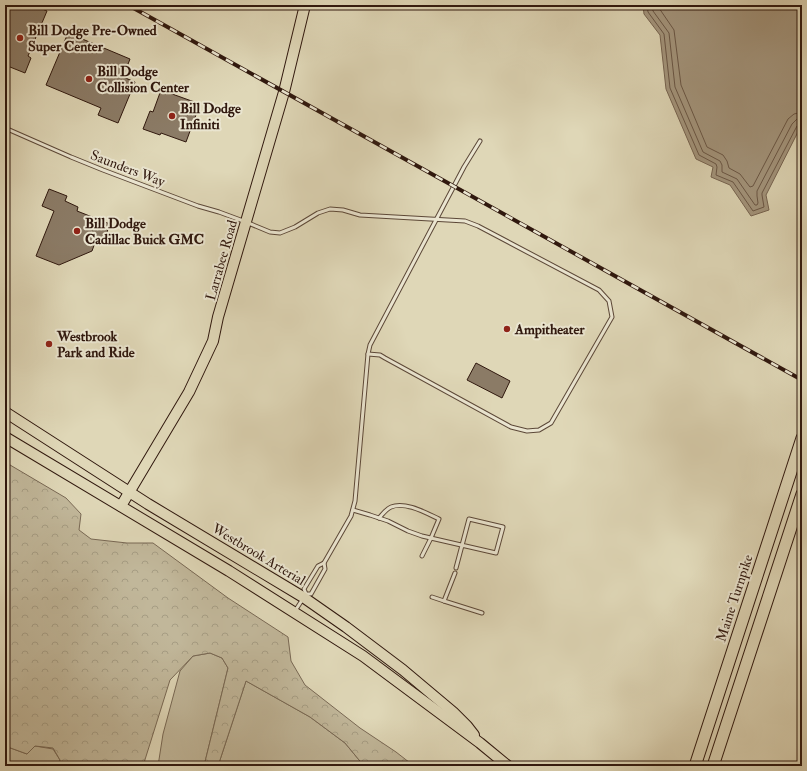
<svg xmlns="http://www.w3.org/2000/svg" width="807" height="771" font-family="'IM FELL Double Pica',serif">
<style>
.green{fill:#c1b79a;stroke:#786854}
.forest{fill:url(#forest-crowns);stroke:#786854}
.water{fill:#a4967e;stroke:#766451}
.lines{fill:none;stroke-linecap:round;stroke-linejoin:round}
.shore{stroke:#6a5746;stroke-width:1}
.building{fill:#8b7b66;stroke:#30180e}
.service-casing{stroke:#5c4838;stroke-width:5}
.primary-casing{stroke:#30180e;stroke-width:12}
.trunk-casing{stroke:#30180e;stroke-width:12}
.motorway-casing{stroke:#30180e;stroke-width:13}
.service{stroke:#eae5d0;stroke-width:3}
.primary{stroke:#dfd7b7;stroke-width:10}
.trunk{stroke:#dfd7b7;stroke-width:10}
.motorway{stroke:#dfd7b7;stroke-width:11}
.rail-casing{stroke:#30180e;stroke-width:4}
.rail{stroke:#eae5d0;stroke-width:2.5;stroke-dasharray:8;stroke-linecap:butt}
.poi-dot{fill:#8f2418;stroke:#eae5d0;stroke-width:1.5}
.labels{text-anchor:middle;stroke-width:4;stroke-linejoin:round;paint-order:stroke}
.poi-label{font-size:14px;font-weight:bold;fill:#30180e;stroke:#eae5d0;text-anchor:start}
.street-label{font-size:14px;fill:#30180e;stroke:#eae5d0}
</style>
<defs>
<pattern id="forest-crowns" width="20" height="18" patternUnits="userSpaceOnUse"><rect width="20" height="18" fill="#c1b79a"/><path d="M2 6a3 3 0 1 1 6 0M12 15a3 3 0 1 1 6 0" fill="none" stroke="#a69d84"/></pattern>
</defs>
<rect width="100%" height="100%" fill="#dfd7b7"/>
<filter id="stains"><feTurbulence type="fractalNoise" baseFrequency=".005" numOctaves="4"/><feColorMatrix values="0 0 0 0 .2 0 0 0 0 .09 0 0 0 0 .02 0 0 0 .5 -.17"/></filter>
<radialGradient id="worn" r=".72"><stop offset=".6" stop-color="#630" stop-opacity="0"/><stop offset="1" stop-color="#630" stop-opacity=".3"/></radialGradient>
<g class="green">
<path d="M210 653 222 658 228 668 204 766H158L163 734 180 671 193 656Z"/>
<path d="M246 681 310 717 345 743 364 766H218Z"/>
<path d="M5 746 27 754 35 746 53 749 60 760 59 766H5Z"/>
</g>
<path class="forest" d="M5 462 66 498 81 514 79 530 91 539 127 543H153L228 598 288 637 291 661 305 685 360 728 396 752 414 766H364L345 743 310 717 246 681 218 766H204L228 668 222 658 210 653 193 656 170 680 143 766H59L60 760 53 748 35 746 27 754 5 746Z"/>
<path class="water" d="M643 5H802V124L766 195 769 210 751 216 730 185 711 177 713 167 696 159 666 89 660 35 644 14Z"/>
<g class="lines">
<g class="shore">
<path d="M647 5 648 12 664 34 670 88 699 155 716 164 717 167 716 175 733 182 753 211 764 207 762 195V193L797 126 799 124H802"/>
<path d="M652 5 653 11 669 33 675 87 703 152 720 161 722 165V172L737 179 755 205H757L758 203 757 196V191L792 124 797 119 802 118"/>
<path d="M658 5 659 8 674 30 681 85 707 147 723 155 727 161 729 168 740 174 750 187 753 186 788 119 794 114 802 112"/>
</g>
</g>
<g class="building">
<path d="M5 5H33L47 11 28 56 31 58 25 73 5 65Z"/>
<path d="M68 33 130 59 123 77 135 82 118 123 98 115 101 108 46 85Z"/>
<path d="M161 90 200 104 186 142 161 133 160 135 143 129 150 111 153 112Z"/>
<path d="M49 189 67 196 65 201 78 207 77 211 110 224 104 240 97 237 92 251 59 265 36 256 54 211 42 206Z"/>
<path d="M476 363 510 381 502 398 467 380Z"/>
</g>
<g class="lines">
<defs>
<g id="service">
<path d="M5 128 71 157 103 170 198 206 219 212 246 222 270 232 280 233 295 227 318 213 330 209 343 210 360 215 465 221 478 226 599 290 609 301 612 317 551 423 539 430 527 431 511 427 385 358 380 355 368 354"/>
<path d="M353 510 370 515 388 521 408 531 422 536 496 553 503 527 469 519 456 568"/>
<path d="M379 518C382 515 386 509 391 507 405 501 426 513 439 519L431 538 422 556"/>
<path d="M455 573 444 601 482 613"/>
<path d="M306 594 304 589 318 566 324 563 351 516 355 501 368 354 370 345 464 167 480 141"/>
<path d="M432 597 444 601"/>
<path d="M295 611 306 594H311L325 569 324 563"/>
</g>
<path id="primary" d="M121 506 189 392 213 341 218 317 284 92 305 5"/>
<g id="trunk">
<path d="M5 412 148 504 303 597 346 627 403 670 453 712 467 726 474 735"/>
<path d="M5 437 229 571 363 656 480 743 508 766"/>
</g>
<g id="motorway">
<path d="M695 766 802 438"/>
<path d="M713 766 802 494"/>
</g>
</defs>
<use href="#service" class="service-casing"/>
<use href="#primary" class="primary-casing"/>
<use href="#trunk" class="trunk-casing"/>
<use href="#motorway" class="motorway-casing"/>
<use href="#service" class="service"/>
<use href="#primary" class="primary"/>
<use href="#trunk" class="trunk"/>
<use href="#motorway" class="motorway"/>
<defs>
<g id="rail">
<path d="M128 5 802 380"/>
<path d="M246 5 259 8"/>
</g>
</defs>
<use href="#rail" class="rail-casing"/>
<use href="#rail" class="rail"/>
</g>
<g class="poi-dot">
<circle cx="20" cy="38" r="4"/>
<circle cx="89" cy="79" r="4"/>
<circle cx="172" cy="116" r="4"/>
<circle cx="77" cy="231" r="4"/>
<circle cx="507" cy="329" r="4"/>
<circle cx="49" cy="344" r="4"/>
</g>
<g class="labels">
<g class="poi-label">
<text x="28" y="35">Bill Dodge Pre-Owned<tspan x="28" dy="16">Super Center</tspan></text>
<text x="97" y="76">Bill Dodge<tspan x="97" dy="16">Collision Center</tspan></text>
<text x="180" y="113">Bill Dodge<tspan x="180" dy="16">Infiniti</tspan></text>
<text x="85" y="228">Bill Dodge<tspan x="85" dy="16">Cadillac Buick GMC</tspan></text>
<text x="515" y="334">Ampitheater</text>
<text x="57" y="341">Westbrook<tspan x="57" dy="16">Park and Ride</tspan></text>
</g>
<g class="street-label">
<text transform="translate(128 168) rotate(21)" y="5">Saunders Way</text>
<text transform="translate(221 260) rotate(-74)" y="5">Larrabee Road</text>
<text transform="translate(259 554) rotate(31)" y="5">Westbrook Arterial</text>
<text transform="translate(734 598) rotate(-72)" y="5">Maine Turnpike</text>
</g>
</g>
<rect width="807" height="771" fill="none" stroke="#dfd7b7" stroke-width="20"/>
<rect x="6" y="6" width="795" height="759" fill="none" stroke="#30180e" stroke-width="2"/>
<rect x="10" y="10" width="787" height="751" fill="none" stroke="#30180e"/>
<rect width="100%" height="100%" filter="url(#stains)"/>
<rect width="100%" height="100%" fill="url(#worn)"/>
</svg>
